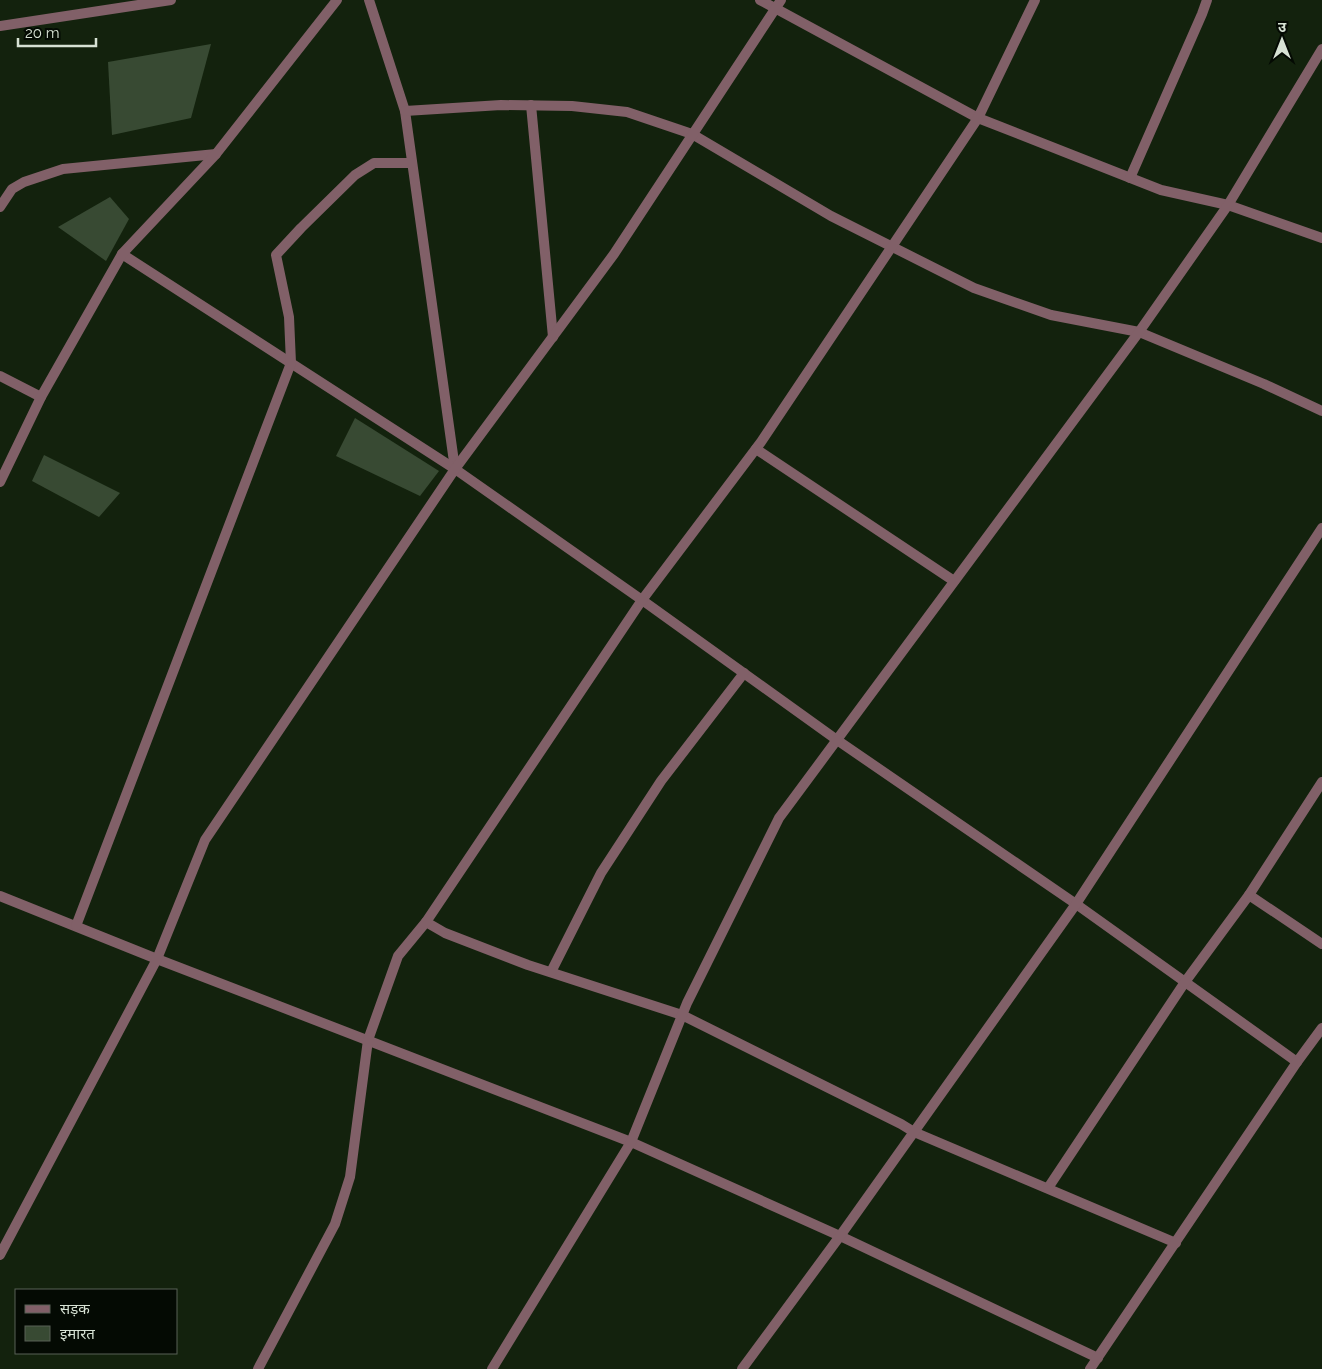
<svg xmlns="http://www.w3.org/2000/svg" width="1322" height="1369" font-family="Raleway,'Noto Sans Devanagari',sans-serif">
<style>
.building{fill:#384a33}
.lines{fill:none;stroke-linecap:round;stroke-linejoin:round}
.minor{stroke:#816068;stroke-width:10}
</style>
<rect width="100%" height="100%" fill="#13220d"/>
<g class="building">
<path d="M211 44 191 118 112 135 108 62Z"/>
<path d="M110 197 129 219 106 261 58 227Z"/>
<path d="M355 418 439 471 420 496 336 456Z"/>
<path d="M44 455 120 493 99 517 32 481Z"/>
</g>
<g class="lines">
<g class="minor">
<path d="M369 0 405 111 455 469"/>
<path d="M760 0 978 118 1161 190 1228 205 1322 238"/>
<path d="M0 26 171 0"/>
<path d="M531 105 553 337"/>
<path d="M405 111 501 105 572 106 627 112 692 134 831 216 974 288 1051 315 1139 332 1264 384 1322 411"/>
<path d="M1130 178 1202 14 1207 0"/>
<path d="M0 207 12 189 24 182 63 169 216 154"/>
<path d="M122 254 455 469 642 600 837 740 1076 904 1297 1062"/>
<path d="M0 376 41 397"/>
<path d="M756 449 954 581"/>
<path d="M0 482 41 397 122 254 216 154 337 0"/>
<path d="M1249 895 1322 944"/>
<path d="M0 896 157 959 631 1142 840 1236 1098 1358"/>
<path d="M426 922 445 933 528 965 682 1015 901 1124 914 1132 1176 1243"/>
<path d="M76 926 291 363 289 317 276 255 301 228 355 175 374 163H412"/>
<path d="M551 972 601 873 661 781 744 673"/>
<path d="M1048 1188 1185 982 1249 895 1322 782"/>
<path d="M0 1255 157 959 205 840 455 469 614 254 781 0"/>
<path d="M258 1369 335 1224 350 1177 368 1040 398 956 426 922 642 600 761 442 978 118 1035 0"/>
<path d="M492 1369 631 1142 687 1003 779 818 1139 332 1228 205 1322 49"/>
<path d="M742 1369 840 1236 1076 904 1322 528"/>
<path d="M1090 1369 1297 1062 1322 1028"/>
</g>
</g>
<rect x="15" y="1289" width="162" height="65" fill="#040a03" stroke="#586057"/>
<rect x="25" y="1305" width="25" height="8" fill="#816068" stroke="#586057"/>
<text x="60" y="1314" font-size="15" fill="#d7e2d4">सड़क</text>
<rect x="25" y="1326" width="25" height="15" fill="#384a33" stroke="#586057"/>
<text x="60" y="1339" font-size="15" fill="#d7e2d4">इमारत</text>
<g transform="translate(1282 40)" stroke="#040a03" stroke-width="4" paint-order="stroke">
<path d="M0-4L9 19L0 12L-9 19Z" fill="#d7e2d4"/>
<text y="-8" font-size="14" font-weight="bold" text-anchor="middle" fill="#d7e2d4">उ</text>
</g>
<path d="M18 38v8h78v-8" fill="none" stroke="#d7e2d4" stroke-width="2.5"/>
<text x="25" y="38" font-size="15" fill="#d7e2d4" stroke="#040a03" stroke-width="4" paint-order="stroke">20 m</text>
</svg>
